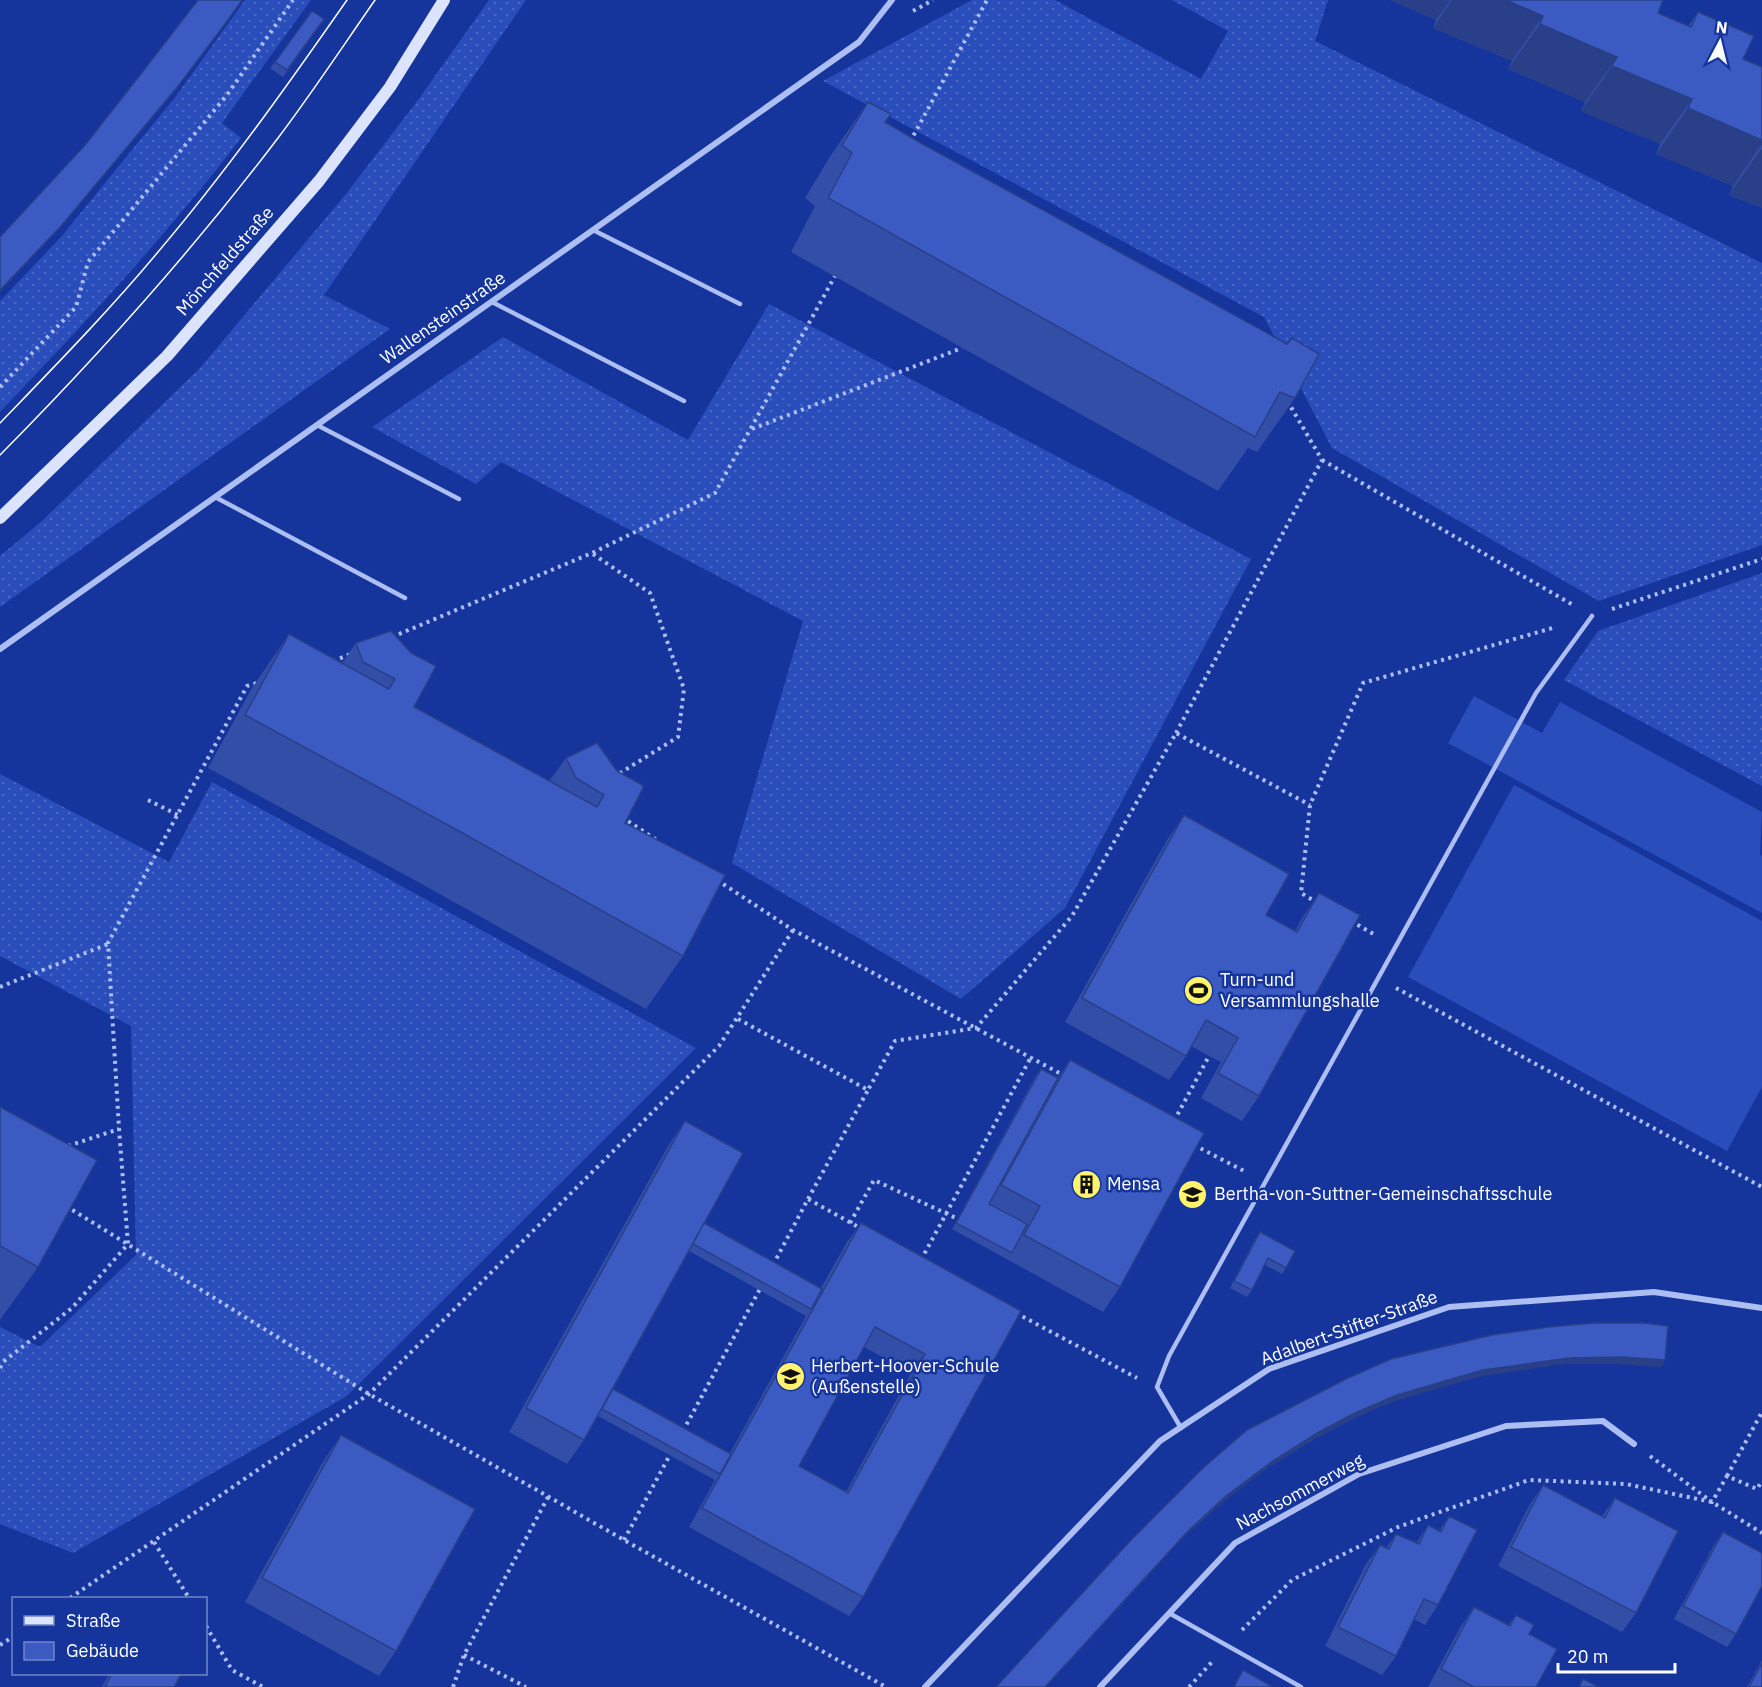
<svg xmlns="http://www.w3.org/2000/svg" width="1762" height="1687" font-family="'IBM Plex Sans',sans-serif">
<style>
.grass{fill:url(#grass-dots)}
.pitch{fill:#294dba}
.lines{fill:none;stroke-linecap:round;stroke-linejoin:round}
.path{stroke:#adbef3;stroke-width:4;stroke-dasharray:3 4.5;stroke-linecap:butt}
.lane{stroke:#adbef3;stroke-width:4.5}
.street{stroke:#adbef3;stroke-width:6}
.secondary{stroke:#dce3fc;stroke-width:12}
.tram{stroke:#fff;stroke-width:1.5}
.wall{fill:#334ea7;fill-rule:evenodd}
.shaded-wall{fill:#294088}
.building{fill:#3b5bc2;stroke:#294088;stroke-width:1.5;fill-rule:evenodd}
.labels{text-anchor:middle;stroke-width:5;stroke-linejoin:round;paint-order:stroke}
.street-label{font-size:18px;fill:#fff;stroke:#16359c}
.poi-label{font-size:18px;fill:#fff;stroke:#16359c;text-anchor:start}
</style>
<defs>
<pattern id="grass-dots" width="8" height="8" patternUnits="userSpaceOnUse" patternTransform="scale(1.5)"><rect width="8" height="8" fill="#294dba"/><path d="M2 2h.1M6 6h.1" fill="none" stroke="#4968c4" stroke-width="1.8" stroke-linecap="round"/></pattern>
</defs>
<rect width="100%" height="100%" fill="#16359c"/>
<g class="grass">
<path d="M245 0H311L222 123 241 138C167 235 84 324 0 412V301L61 237 176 96Z"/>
<path d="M489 0H526L324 295 390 329 0 607V556L42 521 200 368 346 194 415 104Z"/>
<path d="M972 0H1055L1201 79 1228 31 1172 0H1328L1315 41 1762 263V545L1599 601 1332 448 1264 317 823 81Z"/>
<path d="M769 304 1251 559 1065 908 961 999 732 863 803 621 501 462 476 484 372 427 503 337 688 440Z"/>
<path d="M1762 573V786L1564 680 1598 631Z"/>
<path d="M0 774 169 862 212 782 696 1048 347 1396 73 1553 0 1524V1327L40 1347 136 1255 131 1026 0 956Z"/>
</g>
<g class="pitch">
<path d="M1474 696 1542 733 1560 702 1762 812 1760 855 1762 856V913L1448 743Z"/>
<path d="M1514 785 1762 921V1087L1727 1151 1408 977Z"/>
</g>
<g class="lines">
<g class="path">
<path d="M913 11 933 0"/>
<path d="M910 142 987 0"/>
<path d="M0 387 76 307 88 262 227 95 293 0"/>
<path d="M752 429 962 348"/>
<path d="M1322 460 1573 605"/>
<path d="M593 554 650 593 684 689 678 737 617 775"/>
<path d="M1612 609 1762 559"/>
<path d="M392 637 592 553 715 493 835 276"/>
<path d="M333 661 351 654"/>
<path d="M1176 733 1322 460 1288 402"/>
<path d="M148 800 178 815"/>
<path d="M622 817 658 841"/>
<path d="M717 880 793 930 1063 1075"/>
<path d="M1318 903 1301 893 1310 805 1363 683 1556 627"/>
<path d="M1351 921 1375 935"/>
<path d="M0 987 108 944"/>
<path d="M1396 988 1762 1187"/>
<path d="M738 1019 868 1090 895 1041 976 1028 1072 916 1176 733 1310 805"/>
<path d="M1174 1121 1209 1056"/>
<path d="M1194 1145 1246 1172"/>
<path d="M68 1146 119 1129"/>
<path d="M808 1199 868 1090"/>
<path d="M66 1206 369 1394 624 1540 886 1687"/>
<path d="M850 1223 874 1180 958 1219"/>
<path d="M921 1260 1031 1057"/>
<path d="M773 1265 808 1199 862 1229"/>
<path d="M1016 1313 1137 1378"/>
<path d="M0 1368 3 1362 72 1308 128 1244 119 1129 108 943 247 686 257 683"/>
<path d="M683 1431 761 1287"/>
<path d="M1650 1456 1712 1502 1727 1476 1757 1489 1762 1481"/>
<path d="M1727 1476 1762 1412"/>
<path d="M624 1540 672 1451"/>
<path d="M154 1542 189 1598"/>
<path d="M70 1598 369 1394 719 1046 793 930"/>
<path d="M206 1626 232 1670 263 1687"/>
<path d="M1242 1630 1292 1580 1398 1527 1529 1480 1626 1484 1712 1502 1762 1533"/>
<path d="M0 1645 14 1636"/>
<path d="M464 1655 526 1687"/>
<path d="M453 1687 464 1655 548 1497"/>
<path d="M1189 1687 1212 1662"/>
</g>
<g class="lane">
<path d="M593 230 740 304"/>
<path d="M492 302 684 401"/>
<path d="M317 425 459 499"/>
<path d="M215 497 405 598"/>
<path d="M1181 1428 1157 1387 1169 1356 1536 693 1592 616"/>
<path d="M1169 1613 1301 1687"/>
</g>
<g class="street">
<path d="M0 649 859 42 892 0"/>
<path d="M925 1687 1160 1441 1269 1369 1449 1307 1654 1292 1762 1308"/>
<path d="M1100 1687 1235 1543 1359 1474 1506 1426 1603 1421 1634 1444"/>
</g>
<path class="secondary" d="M0 518 167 356 319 181 390 87 444 0"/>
<g class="tram">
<path d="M0 423C54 367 108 312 158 252 226 172 287 86 347 0"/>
<path d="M0 455C99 355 193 250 278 138 312 93 343 46 375 0"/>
</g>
</g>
<g class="wall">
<path d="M1390 0H1663L1658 13 1688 26 1698 12 1743 59 1762 67V208L1729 195 1733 186 1656 154 1660 144 1581 111 1585 102 1508 69 1512 61 1433 28 1436 20Z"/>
<path d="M324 19 283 77 270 68 275 62Z"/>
<path d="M868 102 885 122 1295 398 1257 452 1248 448 1218 491 791 252 815 206 805 198 831 155Z"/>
<path d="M391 631 414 707 549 781 566 758 597 743 625 823 683 956 646 1009 420 883 208 768 252 688 289 634 342 663 356 643Z"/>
<path d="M1184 815 1266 915 1295 931 1302 918 1319 893 1259 1096 1242 1121 1201 1098 1221 1062 1209 1056 1191 1046 1186 1056 1169 1080 1065 1022 1167 840Z"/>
<path d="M1070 1060 1120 1287 1103 1312 952 1229 1036 1075 1041 1069 1058 1078Z"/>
<path d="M0 1107 38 1267 0 1320Z"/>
<path d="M685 1121 704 1223 821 1288 847 1242 861 1223 1021 1311 863 1597 849 1616 689 1527 715 1480 598 1416 584 1440 567 1464 509 1432 668 1146ZM689 1251 806 1316 730 1453 613 1389ZM864 1347 911 1373 846 1492 799 1466Z"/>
<path d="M1260 1232 1286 1268 1282 1274 1265 1265 1252 1290 1247 1297 1230 1288 1255 1239Z"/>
<path d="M341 1435 396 1651 379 1676 245 1602 324 1460Z"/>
<path d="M1543 1485 1602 1516 1615 1498 1636 1613 1622 1632 1498 1566 1530 1504Z"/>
<path d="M1449 1516 1438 1605 1425 1625 1414 1619 1396 1656 1382 1675 1325 1646 1366 1564 1380 1545 1386 1548 1396 1534 1416 1543 1428 1525 1439 1531Z"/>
<path d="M1723 1532 1736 1634 1727 1647 1674 1619 1714 1545Z"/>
<path d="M1474 1607 1508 1625 1516 1615 1529 1634 1536 1687H1428L1461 1626Z"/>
<path d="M1762 1660V1687H1747Z"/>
<path d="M109 1674H181L174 1687H102Z"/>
</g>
<g class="shaded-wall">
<path d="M1390 0H1450L1436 20Z"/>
<path d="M1452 0H1506L1543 16 1512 61 1433 28Z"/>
<path d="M228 20 174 92 57 231 0 292V290Z"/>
<path d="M1540 24 1617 57 1585 102 1508 69Z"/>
<path d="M1612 66 1692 99 1660 144 1581 111Z"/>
<path d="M1688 108 1762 140V144L1733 186 1656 154Z"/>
<path d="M1761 149 1762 150V208L1729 195Z"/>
<path d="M1622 1357 1665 1360 1661 1367 1617 1364H1563L1478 1377 1392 1402 1351 1420 1315 1439 1266 1469 1222 1503 1182 1539 1046 1687H1045L1187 1532 1226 1496 1270 1463 1319 1432 1355 1413 1397 1395 1483 1370 1568 1358Z"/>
</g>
<g class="building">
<path d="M198 0H242L228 20 179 85 62 225 0 290V237L86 144 144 70Z"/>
<path d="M1506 0H1663L1658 13 1691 27 1698 12 1754 36 1743 59 1762 67V140L1688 108 1692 99 1612 66 1617 57 1540 24 1543 16Z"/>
<path d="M312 11 324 19 287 70 275 62Z"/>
<path d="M868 102 891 114 885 122 919 142 1287 344 1292 338 1319 354 1295 398 1280 392 1255 437 828 198 852 153 842 145Z"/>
<path d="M391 631 411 653 436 666 414 707 597 807 604 795 576 778 566 758 597 743 617 771 644 786 625 823 725 875 683 956 457 830 245 715 289 634 389 689 395 679 363 662 356 643Z"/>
<path d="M1184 815 1289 874 1266 915 1297 932 1319 893 1360 915 1259 1096 1218 1073 1238 1038 1226 1031 1206 1020 1186 1056 1082 998Z"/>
<path d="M1070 1060 1204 1133 1120 1287 1024 1235 1040 1206 1001 1185Z"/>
<path d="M1041 1069 1058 1078 989 1204 1027 1224 1012 1253 956 1223Z"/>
<path d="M0 1107 97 1160 38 1267 0 1246Z"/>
<path d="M685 1121 743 1153 584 1440 526 1408Z"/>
<path d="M704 1223 822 1289 811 1309 693 1244Z"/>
<path d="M861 1223 1021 1311 863 1597 702 1508ZM875 1327 925 1354 848 1493 799 1466Z"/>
<path d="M1260 1232 1295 1251 1286 1268 1268 1258 1252 1290 1234 1281Z"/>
<path d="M1594 1323H1644L1668 1326 1665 1360 1622 1357 1568 1358 1483 1370 1397 1395 1355 1413 1319 1432 1270 1463 1226 1496 1187 1532 1045 1687H996L1132 1539 1203 1468 1247 1430 1348 1378 1391 1359 1492 1335 1549 1327Z"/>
<path d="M613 1389 731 1454 720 1474 602 1409Z"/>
<path d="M341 1435 475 1509 396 1651 262 1578Z"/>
<path d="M1543 1485 1605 1518 1615 1498 1678 1531 1636 1613 1511 1547Z"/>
<path d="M1449 1516 1477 1530 1438 1605 1424 1599 1396 1656 1338 1627 1380 1545 1389 1549 1396 1534 1419 1544 1428 1525 1441 1532Z"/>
<path d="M1723 1532 1762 1553V1586L1736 1634 1683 1606Z"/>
<path d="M1474 1607 1510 1626 1516 1615 1534 1625 1529 1634 1557 1649 1536 1687H1474L1441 1669Z"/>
<path d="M1762 1663V1687H1749Z"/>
<path d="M1243 1670 1273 1687H1234Z"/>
<path d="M112 1674H181L174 1687H105Z"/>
<path d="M1583 1679 1599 1687H1579Z"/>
</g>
<defs>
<symbol id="stadium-disc" viewBox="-11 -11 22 22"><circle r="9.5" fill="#fff36e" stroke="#16359c"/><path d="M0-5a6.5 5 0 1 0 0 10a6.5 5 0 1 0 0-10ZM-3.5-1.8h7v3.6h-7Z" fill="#111"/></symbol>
<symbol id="building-disc" viewBox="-11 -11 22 22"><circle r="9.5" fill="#fff36e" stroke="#16359c"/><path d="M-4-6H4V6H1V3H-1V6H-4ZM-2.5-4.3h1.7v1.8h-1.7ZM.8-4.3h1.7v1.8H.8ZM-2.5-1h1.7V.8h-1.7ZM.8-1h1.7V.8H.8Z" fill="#111"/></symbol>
<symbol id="school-disc" viewBox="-11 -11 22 22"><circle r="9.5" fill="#fff36e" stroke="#16359c"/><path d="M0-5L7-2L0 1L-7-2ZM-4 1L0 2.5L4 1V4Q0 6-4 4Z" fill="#111"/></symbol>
</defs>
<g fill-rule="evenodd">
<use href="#stadium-disc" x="1182" y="974" width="33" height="33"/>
<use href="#building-disc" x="1070" y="1168" width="33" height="33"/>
<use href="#school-disc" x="1176" y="1178" width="33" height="33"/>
<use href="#school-disc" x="774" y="1360" width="33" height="33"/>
</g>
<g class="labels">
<g class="street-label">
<text transform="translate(225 261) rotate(-49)" y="6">Mönchfeldstraße</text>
<text transform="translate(443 318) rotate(-35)" y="6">Wallensteinstraße</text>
<text transform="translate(1349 1328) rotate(-20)" y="6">Adalbert-Stifter-Straße</text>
<text transform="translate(1300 1492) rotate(-28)" y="6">Nachsommerweg</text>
</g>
<g class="poi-label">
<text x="1220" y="986">Turn-und<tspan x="1220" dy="21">Versammlungshalle</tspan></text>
<text x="1107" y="1190">Mensa</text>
<text x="1214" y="1200">Bertha-von-Suttner-Gemeinschaftsschule</text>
<text x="811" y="1372">Herbert-Hoover-Schule<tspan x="811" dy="21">(Außenstelle)</tspan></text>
</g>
</g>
<rect x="12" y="1597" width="195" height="78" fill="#16359c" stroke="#7386c4" stroke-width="1.5"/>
<rect x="24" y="1616" width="30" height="9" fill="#dce3fc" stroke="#7386c4" stroke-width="1.5"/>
<text x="66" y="1627" font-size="18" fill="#ffffff">Straße</text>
<rect x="24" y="1642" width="30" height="18" fill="#3b5bc2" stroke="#7386c4" stroke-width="1.5"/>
<text x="66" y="1657" font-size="18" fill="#ffffff">Gebäude</text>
<g transform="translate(1720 42) rotate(7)" stroke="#16359c" stroke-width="4.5" paint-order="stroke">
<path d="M0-4.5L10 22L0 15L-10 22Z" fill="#ffffff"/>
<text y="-9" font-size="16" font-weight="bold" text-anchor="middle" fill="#ffffff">N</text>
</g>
<path d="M1558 1663v9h117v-9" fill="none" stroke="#ffffff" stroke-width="3"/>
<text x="1567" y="1663" font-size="18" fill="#ffffff" stroke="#16359c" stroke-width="4.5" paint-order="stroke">20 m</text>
</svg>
